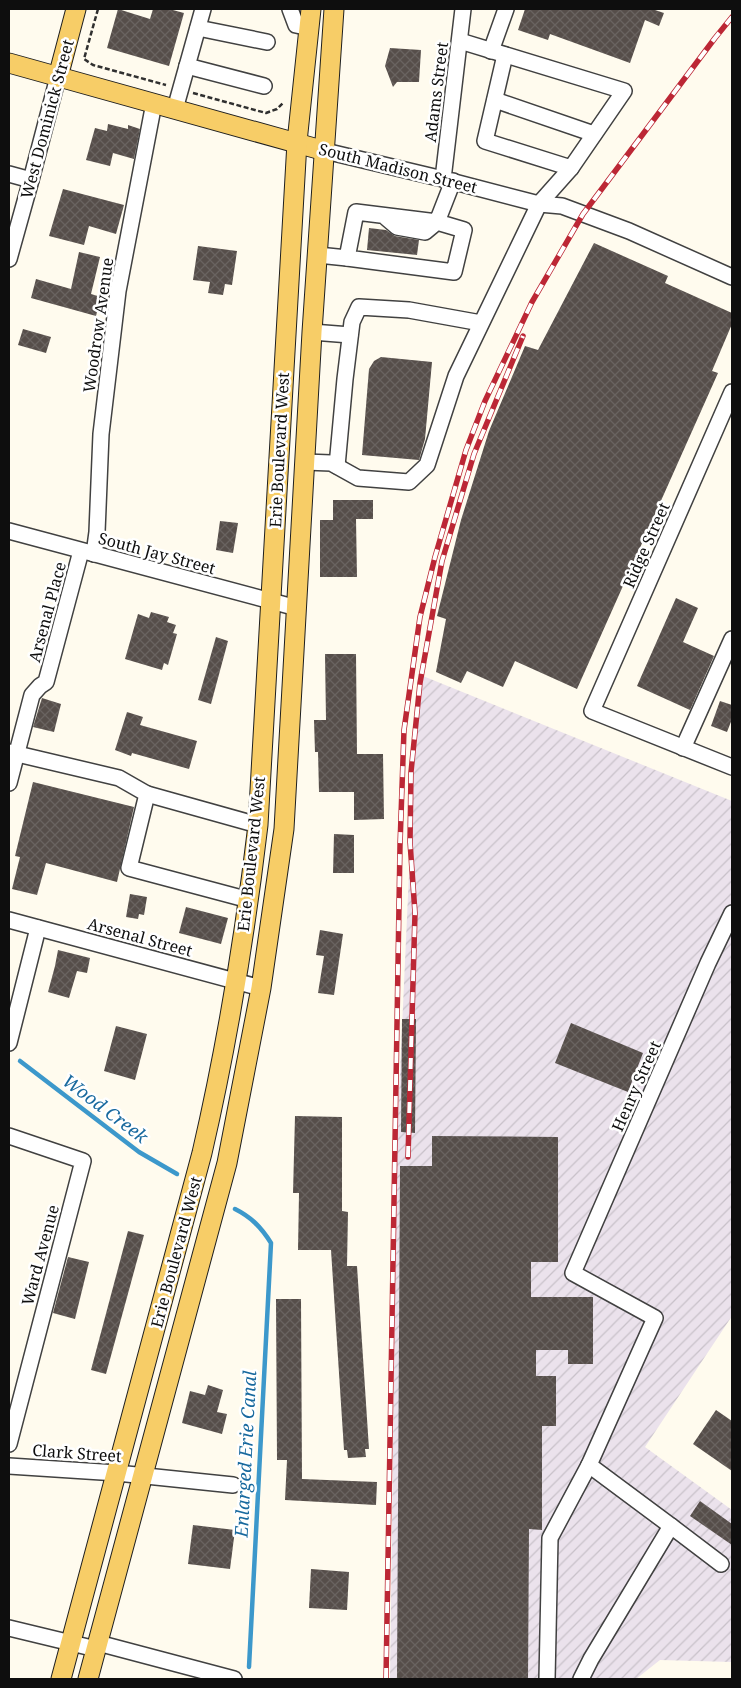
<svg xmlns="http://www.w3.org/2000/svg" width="741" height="1688" font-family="'Noto Serif',serif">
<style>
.industrial{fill:url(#industrial-furrows)}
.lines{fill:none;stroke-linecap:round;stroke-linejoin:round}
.stream{stroke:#3c98cb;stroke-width:4.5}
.building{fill:url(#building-cross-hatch)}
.minor-casing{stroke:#414141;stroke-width:18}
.major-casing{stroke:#1f1f1f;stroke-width:21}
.path{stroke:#303030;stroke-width:2.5;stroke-dasharray:5 2.5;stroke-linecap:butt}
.minor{stroke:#fff;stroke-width:15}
.major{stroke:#f7cd67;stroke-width:19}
.rail-casing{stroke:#bc2735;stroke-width:5.5}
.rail{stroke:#fff;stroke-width:4;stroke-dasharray:11;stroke-linecap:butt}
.labels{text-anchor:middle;stroke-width:5;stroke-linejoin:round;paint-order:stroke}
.street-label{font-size:16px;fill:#0e0e0e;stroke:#fff}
.water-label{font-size:18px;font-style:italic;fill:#18699e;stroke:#fff}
</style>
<defs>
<pattern id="industrial-furrows" width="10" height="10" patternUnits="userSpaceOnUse" patternTransform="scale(1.25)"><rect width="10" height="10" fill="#ebe2ec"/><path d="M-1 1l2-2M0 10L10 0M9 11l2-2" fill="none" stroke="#c8c1c9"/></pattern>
<pattern id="building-cross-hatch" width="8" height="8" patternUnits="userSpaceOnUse" patternTransform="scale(1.25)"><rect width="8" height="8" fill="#564e4a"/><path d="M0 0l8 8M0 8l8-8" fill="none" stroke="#696360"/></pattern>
</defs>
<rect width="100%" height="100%" fill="#fffbee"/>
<path class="industrial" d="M418 674 732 801V1316L645 1447 732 1510V1662L660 1660 636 1679H390L397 1139Z"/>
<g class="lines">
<g class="stream">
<path d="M20 1061 139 1152 177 1174"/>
<path d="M235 1209C251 1217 261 1227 271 1243L249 1667"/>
</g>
</g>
<g class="building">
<path d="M118 9 150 19 153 9H169L184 13 169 66 107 48Z"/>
<path d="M525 9H652L664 13 659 26 645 20 630 63 550 34 548 40 518 30Z"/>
<path d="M390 48 421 50 419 82H397L393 87 385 66Z"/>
<path d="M108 124 128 129V125L140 129 134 159 113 153 110 166 86 160 95 128 107 131Z"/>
<path d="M63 189 124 205 116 234 89 226 84 245 49 236Z"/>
<path d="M369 228 386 230 395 236 419 240 417 255 367 250Z"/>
<path d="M594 243 668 276 665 283 732 313V324L712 371 718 373 577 689 515 661 503 687 467 671 461 683 436 672 446 619 437 616 461 520 489 431 525 346 538 350Z"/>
<path d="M198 246 237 251 232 285 225 284 223 295 208 293 210 282 193 280Z"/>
<path d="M79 252 100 257 91 294 101 297 96 316 31 298 36 279 71 289Z"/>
<path d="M23 329 51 337 46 353 18 345Z"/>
<path d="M381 357 432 362 425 439 419 460 362 455 369 369 374 361Z"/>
<path d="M333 500H373V519H356L357 577H320V520H333Z"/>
<path d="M220 521 238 523 233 553 216 550Z"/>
<path d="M676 598 698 608 683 642 714 656 690 710 637 686Z"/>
<path d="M151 612 169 617 167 622 176 625 173 633 177 634 168 665 164 663 162 670 125 659 138 614 149 618Z"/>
<path d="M216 637 228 641 211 704 198 700Z"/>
<path d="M325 654H356L357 754H383L384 819 354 820V792H319L318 752H315L314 720H326Z"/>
<path d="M42 698 61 704 54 732 33 727Z"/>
<path d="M720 701 732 705V719L727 732 711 726Z"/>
<path d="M127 712 143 717 140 725 197 741 189 769 132 753 131 756 115 750Z"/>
<path d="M33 782 134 807 117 882 46 863 37 895 12 889 20 857 15 856Z"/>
<path d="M334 834 354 835V873H333Z"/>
<path d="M130 894 147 897 144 915 139 914 138 919 126 917Z"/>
<path d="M186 907 228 918 221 944 179 933Z"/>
<path d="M320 930 343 934 334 995 318 993 324 956 316 955Z"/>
<path d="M58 950 90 958 87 973 77 971 69 998 48 992 55 966Z"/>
<path d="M402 1019H416L415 1133 401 1132Z"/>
<path d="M571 1023 643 1053 628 1092 555 1063Z"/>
<path d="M116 1026 147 1034 135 1080 104 1071Z"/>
<path d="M295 1116 342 1117V1211L348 1212 347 1266H357L369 1449H365L366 1457 348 1458 347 1450H344L331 1250H298L299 1193H293Z"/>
<path d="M432 1136 558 1137V1262H531V1297H593V1364H568V1350H536V1376H556V1426H542V1530L529 1529 528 1679H397L400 1166H432Z"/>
<path d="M128 1231 144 1235 106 1374 91 1370Z"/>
<path d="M68 1257 89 1262 75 1319 53 1313Z"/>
<path d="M276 1299H301L302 1479 377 1482 376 1505 285 1500 287 1460H277Z"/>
<path d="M208 1385 223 1390 217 1412 227 1414 222 1434 182 1423 190 1391 205 1395Z"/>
<path d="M716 1410 732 1421V1471L693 1444Z"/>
<path d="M700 1501 732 1524V1545L690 1516Z"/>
<path d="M193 1525 235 1530 230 1569 188 1564Z"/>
<path d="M311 1569 349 1572 347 1610 309 1608Z"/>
</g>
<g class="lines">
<defs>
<g id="minor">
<path d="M290 9 296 25 310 28"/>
<path d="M198 28 267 42"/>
<path d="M491 51 506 9"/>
<path d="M505 55 485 141 571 168"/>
<path d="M187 66 264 86"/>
<path d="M495 100 594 134"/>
<path d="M175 109 203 9"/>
<path d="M325 151 443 179 539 204 562 206 629 231 732 277"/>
<path d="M9 174 31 180"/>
<path d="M443 179 463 9"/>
<path d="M384 216 397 227 425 232 437 222 464 230 454 272 347 258 356 212 437 222 453 181"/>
<path d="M318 255 347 258"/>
<path d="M9 259 31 180 58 77"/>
<path d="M312 332 350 335"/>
<path d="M732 392 592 711 732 767"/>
<path d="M305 462 331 463 358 478 409 482 427 465 456 376 539 204 571 168 624 91 460 41"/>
<path d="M337 466 345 379 352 322 359 307 409 310 481 323"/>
<path d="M9 531 297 608"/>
<path d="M94 554 97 532 101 434 118 291 154 103"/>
<path d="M683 748 732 639"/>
<path d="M9 752 119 778 147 794 129 868 249 900"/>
<path d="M9 783 32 695 40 686 46 682 81 551"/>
<path d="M147 794 258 825"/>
<path d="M9 920 261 988"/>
<path d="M9 1043 38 928"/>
<path d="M9 1136 83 1161 9 1444"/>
<path d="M9 1466 117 1473 233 1485"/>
<path d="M671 1526 721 1564"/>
<path d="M9 1628 96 1649"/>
<path d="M98 1643 234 1679"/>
<path d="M547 1679 550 1538 589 1465"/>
<path d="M581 1679 591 1659 671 1526 589 1465 655 1318 573 1273 708 963 732 913"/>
</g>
<g id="major">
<path d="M9 63 325 151"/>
<path d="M58 77 76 9"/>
<path d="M61 1679 202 1153C227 1045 245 935 258 825L297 142 311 9"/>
<path d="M88 1679 227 1163 261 988 284 829 312 332 334 9"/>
</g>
</defs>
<use href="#minor" class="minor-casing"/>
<use href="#major" class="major-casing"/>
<g class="path">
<path d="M98 9 84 59 93 65 166 85"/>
<path d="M193 93 266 113 277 109 284 102"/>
</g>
<use href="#minor" class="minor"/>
<use href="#major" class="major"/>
<defs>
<g id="rail">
<path d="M408 1157 415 913 410 842 411 772 420 683 442 561 474 454 523 336"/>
<path d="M386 1679 400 845 404 730 420 617 435 557 466 450 485 401 532 302 583 214 715 38 732 17"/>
</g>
</defs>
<use href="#rail" class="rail-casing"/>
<use href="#rail" class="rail"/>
</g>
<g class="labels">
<g class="street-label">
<text transform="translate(436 92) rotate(-83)" y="6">Adams Street</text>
<text transform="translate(47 119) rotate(-75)" y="6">West Dominick Street</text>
<text transform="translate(398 168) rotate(14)" y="6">South Madison Street</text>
<text transform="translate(98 325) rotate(-82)" y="6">Woodrow Avenue</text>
<text transform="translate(279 450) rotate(-87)" y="6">Erie Boulevard West</text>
<text transform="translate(646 545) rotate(-66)" y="6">Ridge Street</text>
<text transform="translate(157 553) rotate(15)" y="6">South Jay Street</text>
<text transform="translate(47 612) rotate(-75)" y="6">Arsenal Place</text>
<text transform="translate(251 854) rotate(-84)" y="6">Erie Boulevard West</text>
<text transform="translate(140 937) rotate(15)" y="6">Arsenal Street</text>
<text transform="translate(636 1086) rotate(-66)" y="6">Henry Street</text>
<text transform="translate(176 1252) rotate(-75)" y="6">Erie Boulevard West</text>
<text transform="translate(40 1255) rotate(-75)" y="6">Ward Avenue</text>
<text transform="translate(77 1453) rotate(4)" y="6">Clark Street</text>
</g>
<g class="water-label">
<text transform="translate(105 1109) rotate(37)" y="6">Wood Creek</text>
<text transform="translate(246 1454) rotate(-87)" y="6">Enlarged Erie Canal</text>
</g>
</g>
<rect width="741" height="1688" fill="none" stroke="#0e0e0e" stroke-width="20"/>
</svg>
